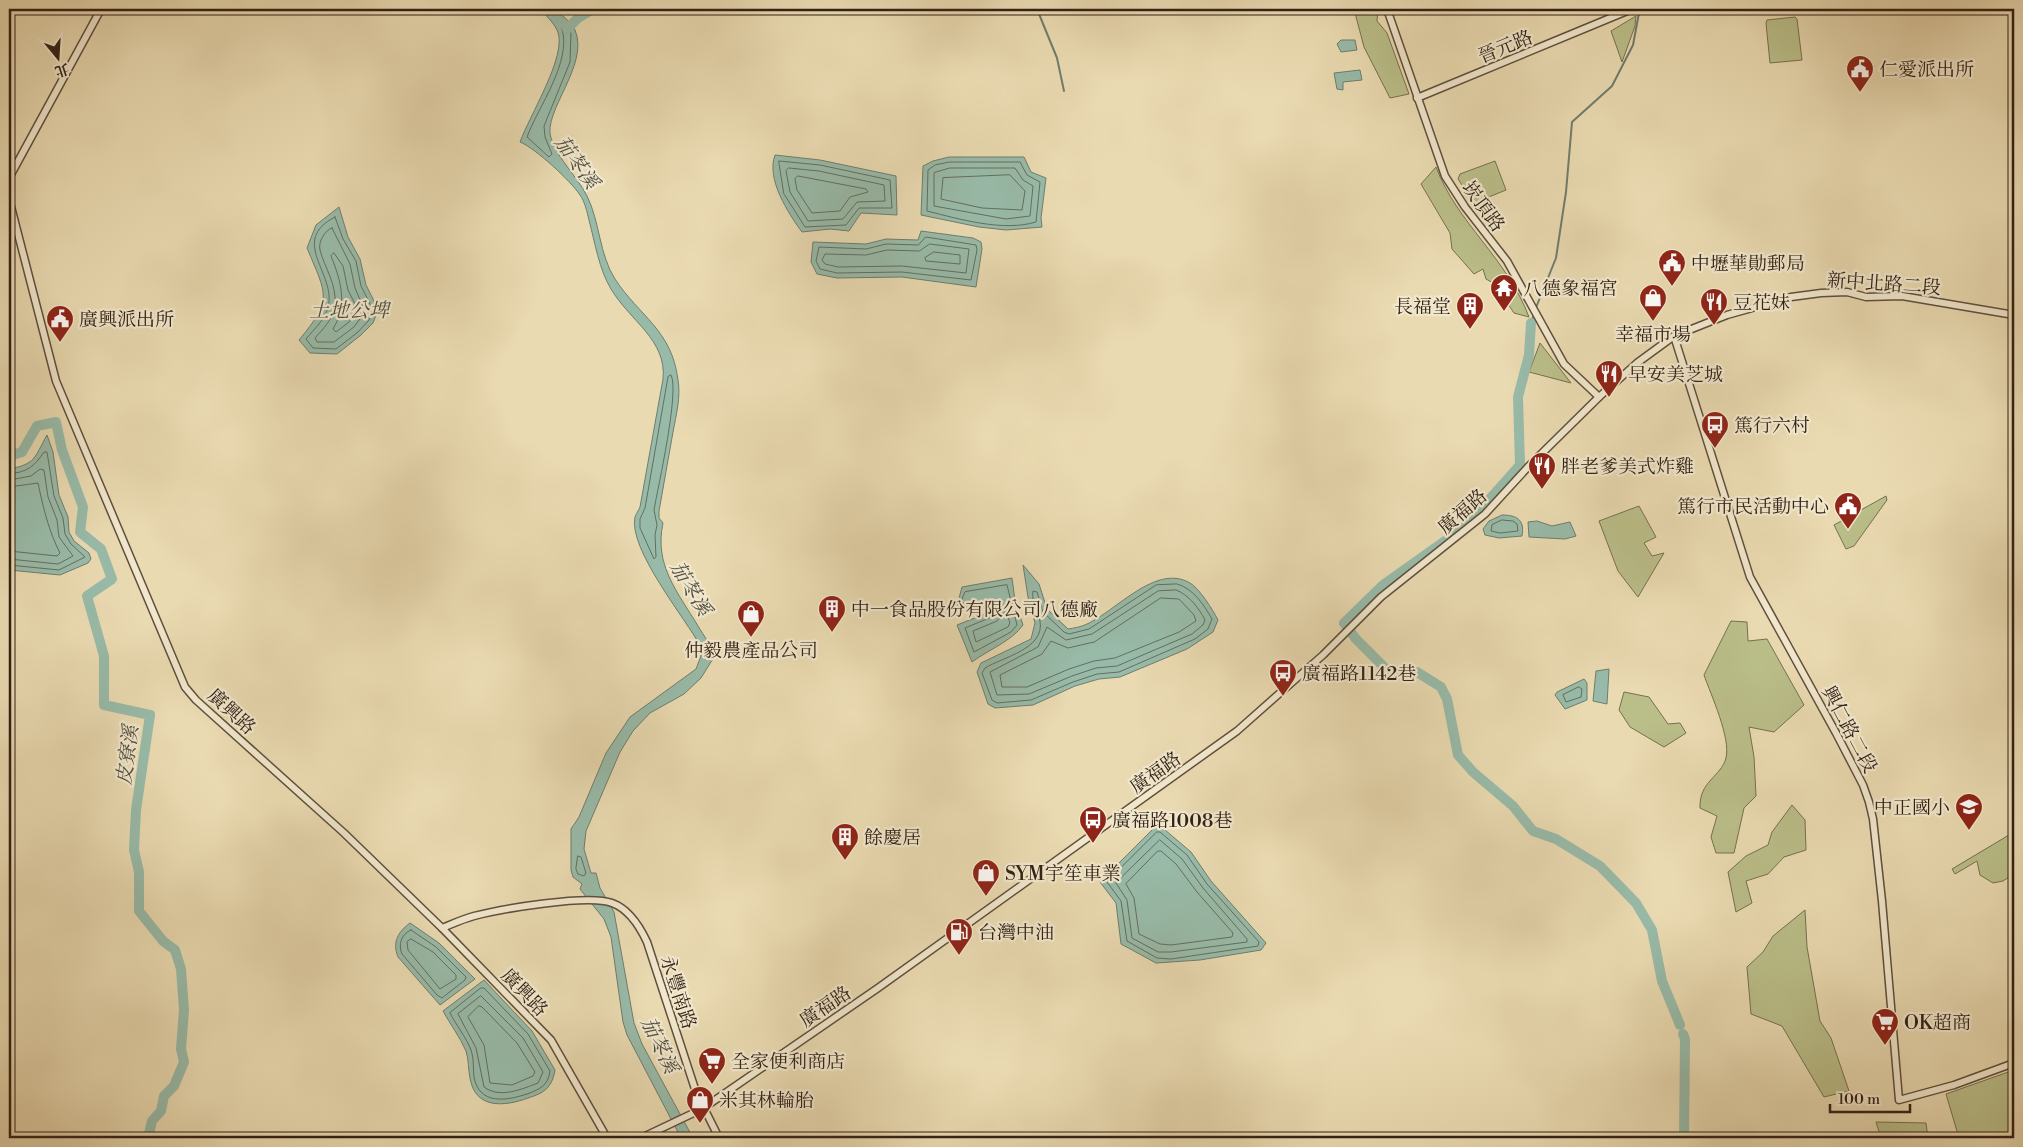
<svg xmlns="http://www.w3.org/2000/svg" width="2023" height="1147" font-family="'Libre Bodoni','Noto Serif TC',serif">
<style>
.green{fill:#babe89;stroke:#767050}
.water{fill:#98bba9;stroke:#6f7d6e}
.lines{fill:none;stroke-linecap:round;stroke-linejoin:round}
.shore{stroke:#646e60;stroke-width:1}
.stream{stroke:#6f7d6e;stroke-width:2}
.river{stroke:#98bba9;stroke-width:10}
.tertiary-casing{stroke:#5f4f3d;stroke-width:9}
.tertiary{stroke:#f1e7cc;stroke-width:6}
.labels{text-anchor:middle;stroke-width:4.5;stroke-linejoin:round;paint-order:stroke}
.street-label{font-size:19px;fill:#312116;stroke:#f1e7cc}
.poi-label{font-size:19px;fill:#312116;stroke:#f1e7cc;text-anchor:start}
.water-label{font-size:20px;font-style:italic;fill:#504f42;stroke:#f1e7cc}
</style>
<rect width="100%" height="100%" fill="#eadab1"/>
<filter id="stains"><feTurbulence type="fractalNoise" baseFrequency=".004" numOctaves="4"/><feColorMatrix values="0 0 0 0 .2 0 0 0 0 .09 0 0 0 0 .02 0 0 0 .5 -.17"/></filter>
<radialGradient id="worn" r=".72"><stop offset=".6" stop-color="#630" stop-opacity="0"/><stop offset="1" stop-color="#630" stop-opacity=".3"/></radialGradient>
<g class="green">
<path d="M1354 9H1378L1377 21 1387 33 1409 94 1390 98 1364 47Z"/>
<path d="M1636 16 1635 26 1622 62 1611 31Z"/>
<path d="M1795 17 1797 19 1802 60 1770 63 1766 23 1767 20Z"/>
<path d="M1495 161 1506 190 1474 203 1458 179 1460 174Z"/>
<path d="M1436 167C1457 223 1507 258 1529 317L1514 313 1508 304 1501 305 1498 300 1501 295 1495 284 1486 279 1483 269 1474 274 1452 249 1450 233 1421 184Z"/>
<path d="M1540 343 1571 383 1529 372Z"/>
<path d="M1886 496 1887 500 1854 546 1846 549 1834 525Z"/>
<path d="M1639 506 1656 537 1644 543 1652 556 1664 553 1638 597 1618 571 1599 521Z"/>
<path d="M1731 621 1747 622 1748 641 1767 639 1804 705 1774 732 1749 727 1754 757 1756 796 1744 808 1734 853H1716L1711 837 1717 816 1700 808C1699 781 1721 777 1726 758 1731 738 1711 695 1704 675Z"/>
<path d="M1624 692 1649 697 1668 724 1680 723 1686 733 1664 747 1630 727 1619 710Z"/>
<path d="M1792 805 1805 820 1806 850 1784 857 1768 874 1746 881 1752 903 1736 912 1728 872 1746 856 1768 845 1772 832Z"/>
<path d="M2014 832V874L2003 881 1993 883 1980 875 1977 861 1955 874 1952 869Z"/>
<path d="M1805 910 1807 947 1820 1021 1831 1038 1849 1091 1824 1097 1782 1026 1751 1014 1747 967 1763 952 1773 936Z"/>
<path d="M2014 1070V1138H1959L1946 1094Z"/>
<path d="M1876 1122 1926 1123 1928 1138H1881Z"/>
</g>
<g class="water">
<path d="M540 9H554C560 14 572 22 575 30 590 65 542 112 551 138 559 161 577 176 587 196 600 222 599 254 615 279 639 316 672 330 678 380 681 396 676 416 673 432 668 458 664 485 659 511V518L663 523C654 565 677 591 698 626 704 636 711 645 714 657L701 678 684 694 650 713 633 731 620 752 586 831 584 849 591 873H596L600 888 614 912 634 1023 642 1044 693 1138H681L627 1035 623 1022 611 937 604 919 580 889 582 884 573 877 571 870V829L579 817 606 753 630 717 696 669 701 656V647C686 619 628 549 635 517 636 514 639 510 640 507L663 379C667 340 630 321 611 289 599 269 595 243 589 220 587 212 585 202 580 195 571 181 535 148 520 142 530 115 562 64 559 37 558 26 547 17 540 9Z"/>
<path d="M1341 40H1355L1357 50 1341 52 1337 44Z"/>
<path d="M1360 70 1362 80 1343 82V90L1337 89 1334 73Z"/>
<path d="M775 155 820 160 896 176 897 215 861 213 849 231 830 229 802 232C788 213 766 179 775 155Z"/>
<path d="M949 157H1024L1031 172 1046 178 1041 218 1042 227 1006 230 979 227 921 215 923 166 933 161Z"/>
<path d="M339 207 348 237 360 259 366 285 376 305 377 313 373 323 361 335 337 354 310 353 299 340C333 299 327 296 307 248L316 225Z"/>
<path d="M921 231 973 238 981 242 982 249 976 287 902 277 837 278 817 274 811 262 813 242 866 244 886 239 918 240Z"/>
<path d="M47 435 53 452 59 495 68 517 69 532 74 541 89 553 91 559 88 563 60 575 9 570V469C36 464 34 458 47 435Z"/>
<path d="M1502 515C1517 515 1525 520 1522 536L1499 538 1485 535 1483 529 1489 521Z"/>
<path d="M1537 521 1552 526 1570 522 1576 536 1565 539 1529 537 1528 522Z"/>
<path d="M1023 565 1039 584 1047 609 1068 629C1074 628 1081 627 1087 624 1116 611 1156 563 1190 583 1199 588 1213 610 1218 620L1213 632 1187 649 1120 677 1099 679 1075 686 1033 705 995 708 988 704 977 672 981 663 1031 639 1035 623 1028 597Z"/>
<path d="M1012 578 1015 601 1023 625C1012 641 988 650 972 662L957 625 992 611 990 605 955 613 962 587Z"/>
<path d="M1609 669 1607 704 1593 701 1596 671Z"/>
<path d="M1584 679 1587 683V700L1565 709 1555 695 1557 692Z"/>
<path d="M1158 824 1191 852 1211 881 1266 943 1261 950 1200 960 1156 963 1121 944 1116 903 1100 882Z"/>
<path d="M410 923 439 943 475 979 440 1005 398 957C392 942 398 932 410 923Z"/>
<path d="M484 980 532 1031 555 1070C552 1088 544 1093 528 1098 504 1107 475 1109 470 1078 468 1069 469 1060 466 1051 460 1037 450 1024 443 1011Z"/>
</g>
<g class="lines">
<g class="shore">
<path d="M565 27 571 33 570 62 544 126 545 137 552 154 549 157 527 137C538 107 572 62 562 29Z"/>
<path d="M779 161 820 165 890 180 892 208H859L846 225 805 227 784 194Z"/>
<path d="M950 162H1020L1027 175 1040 182 1036 222C1003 232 959 219 927 211L928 170 935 165Z"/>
<path d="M789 168 819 171 884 185 885 201 857 202 843 219 808 221 790 192 786 171Z"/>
<path d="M950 168H1015L1023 180 1033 186 1030 216 1006 219 934 206V173Z"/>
<path d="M1010 175 1025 191 1022 210 982 208 941 199 943 178Z"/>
<path d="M798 176 866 189 868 192 850 197 840 211 812 213 797 190 795 179Z"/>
<path d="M335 217 343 239 356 261 361 286 371 306 372 312 369 320 358 332 336 349 313 348 306 339C314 329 325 320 328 307 337 274 288 241 335 217Z"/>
<path d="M332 228 350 264 355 288 365 312 354 327 334 342H317L315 338C323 329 333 319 335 306 337 284 325 269 320 250 318 242 325 230 332 228Z"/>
<path d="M926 237 976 245 977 250 971 280 902 272 837 273 820 269 816 261 819 247 866 249 886 244 918 245Z"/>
<path d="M930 244 969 249 966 273 902 266 838 267 825 264 822 260 825 254 866 255 887 250 919 251Z"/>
<path d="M934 252 960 255V264L926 261 925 258Z"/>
<path d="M334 253 343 266 348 290 358 310 349 322 336 332 333 329C348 304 341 281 331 256Z"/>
<path d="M671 375C680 390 658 487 654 510L657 525 655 535 656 557 654 559 640 528V519L645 508 668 377Z"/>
<path d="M9 474C27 472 34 467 44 452H47L54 496 63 518 65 534 71 544 85 557 59 570 9 565"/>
<path d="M9 480 31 476 40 469 44 470 48 497 57 520 59 537 73 556 58 564 9 559"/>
<path d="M9 487 38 483C43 507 49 532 60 553L57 556 9 551"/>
<path d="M1502 520 1513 521 1517 524 1518 531 1500 533 1491 531 1492 525Z"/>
<path d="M1177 584C1193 588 1204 605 1212 619L1208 629 1195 639 1119 672 1097 674 1073 682 1031 700 997 703 992 700 982 673 985 668C1003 657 1045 649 1040 621 1038 611 1031 600 1033 591L1037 592 1043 612 1064 632 1069 634 1089 629 1156 585Z"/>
<path d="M1007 585 1017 625 1011 632 974 652 965 628 994 616 997 609 995 603 990 600 963 606 962 599 965 592Z"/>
<path d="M1176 590C1188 594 1199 608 1205 620L1203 625 1192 634 1117 666 1096 668 1072 676 1029 694 997 695 990 672 1038 647 1047 627 1066 640 1092 634 1158 591Z"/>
<path d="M1161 598 1179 599 1194 615 1196 621 1179 632 1115 658 1094 661 1069 669 1027 687H1002L1000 675 1042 654 1051 641 1068 648 1094 642Z"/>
<path d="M1005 612 1010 622 1008 627 976 642 973 631 997 621Z"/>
<path d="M1579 687 1582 689 1581 697 1566 702 1563 695Z"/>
<path d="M1157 832H1160L1187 855 1207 884 1259 942 1258 946 1171 959 1157 958 1127 941 1121 901 1107 882Z"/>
<path d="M1160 840 1182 859 1203 888 1247 939V942L1171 952H1158L1132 938 1127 900 1116 883Z"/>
<path d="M1158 851H1161L1176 864 1197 892 1233 933 1232 937 1171 945 1160 944 1139 934 1134 898 1126 884Z"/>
<path d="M578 856 581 857 586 873 584 876 578 874 576 869Z"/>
<path d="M411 930 436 947 466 977 465 980 442 998 437 995 402 954C398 945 401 934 411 930Z"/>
<path d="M411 939 433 952 456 975V979L440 989 408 950 407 942Z"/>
<path d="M481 988H484L528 1034 550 1071C548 1086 540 1089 527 1094 506 1101 479 1105 474 1077 473 1068 474 1059 471 1050 466 1037 456 1025 450 1013Z"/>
<path d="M481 996 523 1038 543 1072 538 1083C522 1089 500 1099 484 1087L476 1048 458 1014Z"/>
<path d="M479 1006 482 1007 517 1043 535 1072 533 1076 512 1085 490 1083 484 1045 468 1017Z"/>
</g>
<g class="stream">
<path d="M1037 9 1057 58 1064 91"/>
<path d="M1535 310 1556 258 1566 192 1572 122 1612 86 1633 45 1639 13 1636 9"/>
<path d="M1531 323 1534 314"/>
</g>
<g class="river">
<path d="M567 29 578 18 593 9"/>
<path d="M1531 323 1529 355 1518 397 1520 465 1466 526 1383 585 1344 623 1356 639 1387 670 1417 672 1441 687 1447 699 1458 755 1473 772 1513 806 1533 831 1556 839 1600 866 1636 903 1652 930 1662 981 1680 1025"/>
<path d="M9 451 13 455 22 452 37 426 56 422 62 450 83 507 80 532 101 549 112 579 87 596 104 656V705L150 715 136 810 134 850 139 872V911L163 941 175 950 181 969 184 1010 181 1049 184 1062 174 1086 164 1096 161 1111 152 1121 148 1138"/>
<path d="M1683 1034 1685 1039 1684 1138"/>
</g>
<defs>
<g id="tertiary">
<path d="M1387 9 1445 176 1465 207 1507 261 1564 364 1599 397"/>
<path d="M1417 98 1632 9"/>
<path d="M9 178 101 9"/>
<path d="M9 199 56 381 185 687 196 700 344 833 442 928 551 1040 607 1138"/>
<path d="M1674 336 1750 577 1836 733 1863 785 1869 802 1873 819 1882 901 1899 1100 1954 1085 2014 1063"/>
<path d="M442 928C452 924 463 919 474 916 501 909 588 894 612 903 629 909 640 927 647 942L696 1092 719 1138"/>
<path d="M641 1138 702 1109 878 988 1237 731 1323 655 1381 597 1485 514 1528 467 1599 397 1637 363 1674 336 1727 315 1791 297 1821 293 1847 292 1866 297 1902 296 2014 315"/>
</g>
</defs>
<use href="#tertiary" class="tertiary-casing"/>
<use href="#tertiary" class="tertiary"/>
</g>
<defs>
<symbol id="civic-pin" viewBox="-11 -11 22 30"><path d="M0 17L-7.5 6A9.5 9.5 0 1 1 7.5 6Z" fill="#8f2418" stroke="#f1e7cc"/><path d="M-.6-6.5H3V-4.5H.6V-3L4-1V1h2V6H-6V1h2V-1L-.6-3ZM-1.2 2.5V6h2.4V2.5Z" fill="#fff"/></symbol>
<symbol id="temple-pin" viewBox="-11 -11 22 30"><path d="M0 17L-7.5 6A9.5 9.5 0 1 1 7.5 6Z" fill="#8f2418" stroke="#f1e7cc"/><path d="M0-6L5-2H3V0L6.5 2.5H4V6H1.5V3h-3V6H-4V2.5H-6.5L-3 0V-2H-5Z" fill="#fff"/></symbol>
<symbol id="shop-pin" viewBox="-11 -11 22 30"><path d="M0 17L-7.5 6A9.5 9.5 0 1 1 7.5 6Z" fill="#8f2418" stroke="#f1e7cc"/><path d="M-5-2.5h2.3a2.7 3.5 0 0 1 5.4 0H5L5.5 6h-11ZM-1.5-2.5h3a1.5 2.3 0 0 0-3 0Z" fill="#fff"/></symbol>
<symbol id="restaurant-pin" viewBox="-11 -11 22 30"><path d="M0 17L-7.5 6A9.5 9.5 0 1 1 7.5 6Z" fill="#8f2418" stroke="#f1e7cc"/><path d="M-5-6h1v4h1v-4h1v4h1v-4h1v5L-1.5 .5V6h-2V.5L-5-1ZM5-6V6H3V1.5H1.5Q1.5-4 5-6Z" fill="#fff"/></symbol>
<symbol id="building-pin" viewBox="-11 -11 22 30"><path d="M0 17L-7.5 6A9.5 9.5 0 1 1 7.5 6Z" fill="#8f2418" stroke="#f1e7cc"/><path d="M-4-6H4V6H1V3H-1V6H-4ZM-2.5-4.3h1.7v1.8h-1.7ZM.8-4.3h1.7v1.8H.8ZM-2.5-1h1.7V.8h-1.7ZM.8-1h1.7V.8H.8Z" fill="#fff"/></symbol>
<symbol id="bus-pin" viewBox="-11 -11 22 30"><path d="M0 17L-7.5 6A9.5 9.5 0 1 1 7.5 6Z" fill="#8f2418" stroke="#f1e7cc"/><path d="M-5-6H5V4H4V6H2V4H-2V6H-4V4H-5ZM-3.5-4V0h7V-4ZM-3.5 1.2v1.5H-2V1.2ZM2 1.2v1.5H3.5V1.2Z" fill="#fff"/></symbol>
<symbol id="school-pin" viewBox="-11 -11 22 30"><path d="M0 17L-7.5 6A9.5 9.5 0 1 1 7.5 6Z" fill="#8f2418" stroke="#f1e7cc"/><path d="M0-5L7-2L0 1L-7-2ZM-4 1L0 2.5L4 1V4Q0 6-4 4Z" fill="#fff"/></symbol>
<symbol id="fuel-pin" viewBox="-11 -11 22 30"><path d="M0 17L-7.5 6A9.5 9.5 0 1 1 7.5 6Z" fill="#8f2418" stroke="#f1e7cc"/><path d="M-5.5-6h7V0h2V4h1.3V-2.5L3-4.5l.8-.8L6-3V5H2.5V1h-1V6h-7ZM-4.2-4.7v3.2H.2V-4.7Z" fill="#fff"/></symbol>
<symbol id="supermarket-pin" viewBox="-11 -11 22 30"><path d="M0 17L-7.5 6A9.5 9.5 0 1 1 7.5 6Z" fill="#8f2418" stroke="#f1e7cc"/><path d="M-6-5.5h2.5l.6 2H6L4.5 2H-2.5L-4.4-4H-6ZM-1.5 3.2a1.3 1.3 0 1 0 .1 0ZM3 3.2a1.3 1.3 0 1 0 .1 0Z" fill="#fff"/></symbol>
</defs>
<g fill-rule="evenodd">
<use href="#civic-pin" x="1844" y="53" width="32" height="43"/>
<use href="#civic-pin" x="1656" y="247" width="32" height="43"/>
<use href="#temple-pin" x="1488" y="272" width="32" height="43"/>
<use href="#shop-pin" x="1637" y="282" width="32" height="43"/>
<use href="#restaurant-pin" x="1698" y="286" width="32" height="43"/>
<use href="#building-pin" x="1454" y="290" width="32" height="43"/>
<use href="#civic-pin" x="44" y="303" width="32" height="43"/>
<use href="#restaurant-pin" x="1593" y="358" width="32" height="43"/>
<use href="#bus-pin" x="1699" y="409" width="32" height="43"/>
<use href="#restaurant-pin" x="1526" y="450" width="32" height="43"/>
<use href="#civic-pin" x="1832" y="490" width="32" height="43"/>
<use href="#building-pin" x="816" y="593" width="32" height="43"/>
<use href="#shop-pin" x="735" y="598" width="32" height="43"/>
<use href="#bus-pin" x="1267" y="657" width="32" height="43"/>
<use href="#school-pin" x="1953" y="791" width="32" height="43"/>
<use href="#bus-pin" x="1077" y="804" width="32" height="43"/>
<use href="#building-pin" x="829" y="821" width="32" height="43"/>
<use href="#shop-pin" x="970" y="857" width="32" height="43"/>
<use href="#fuel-pin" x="943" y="916" width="32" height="43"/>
<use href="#supermarket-pin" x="1869" y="1006" width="32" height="43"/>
<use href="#supermarket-pin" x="696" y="1045" width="32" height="43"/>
<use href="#shop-pin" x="684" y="1084" width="32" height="43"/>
</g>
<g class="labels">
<g class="street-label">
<text transform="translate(1505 46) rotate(-22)" y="7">晉元路</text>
<text transform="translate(1484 206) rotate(54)" y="7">崁頂路</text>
<text transform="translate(1884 283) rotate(4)" y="7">新中北路二段</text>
<text transform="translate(1462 511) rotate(-41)" y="7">廣福路</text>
<text transform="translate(232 711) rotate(43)" y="7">廣興路</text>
<text transform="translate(1850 729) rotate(62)" y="7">興仁路二段</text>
<text transform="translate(1155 772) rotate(-35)" y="7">廣福路</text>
<text transform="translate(525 992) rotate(46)" y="7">廣興路</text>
<text transform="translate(679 992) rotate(72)" y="7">永豐南路</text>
<text transform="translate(825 1006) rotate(-34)" y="7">廣福路</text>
</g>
<g class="poi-label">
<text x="1879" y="76">仁愛派出所</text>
<text x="1691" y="270">中壢華勛郵局</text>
<text x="1523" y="295">八德象福宮</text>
<text x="1733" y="309">豆花妹</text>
<text x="1451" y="313" text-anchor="end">長福堂</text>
<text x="79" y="326">廣興派出所</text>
<text x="1653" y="341" text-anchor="middle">幸福市場</text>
<text x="1628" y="381">早安美芝城</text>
<text x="1734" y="432">篤行六村</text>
<text x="1561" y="473">胖老爹美式炸雞</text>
<text x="1829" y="513" text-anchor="end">篤行市民活動中心</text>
<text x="851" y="616">中一食品股份有限公司八德廠</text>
<text x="751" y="657" text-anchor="middle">仲毅農產品公司</text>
<text x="1302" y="680">廣福路1142巷</text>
<text x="1950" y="814" text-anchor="end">中正國小</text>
<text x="1112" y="827">廣福路1008巷</text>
<text x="864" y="844">餘慶居</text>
<text x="1005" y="880">SYM宇笙車業</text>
<text x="978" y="939">台灣中油</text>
<text x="1904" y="1029">OK超商</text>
<text x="731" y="1068">全家便利商店</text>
<text x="719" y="1107">米其林輪胎</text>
</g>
<g class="water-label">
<text transform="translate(577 162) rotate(54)" y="7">茄苳溪</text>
<text x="349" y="317">土地公埤</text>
<text transform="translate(691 588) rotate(59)" y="7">茄苳溪</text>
<text transform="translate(127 755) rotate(-83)" y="7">皮寮溪</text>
<text transform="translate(660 1045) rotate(64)" y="7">茄苳溪</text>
</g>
</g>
<rect width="2023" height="1147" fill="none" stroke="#eadab1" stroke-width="30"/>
<rect x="10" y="10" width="2003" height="1127" fill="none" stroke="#312116" stroke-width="2.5"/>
<rect x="15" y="15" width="1993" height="1117" fill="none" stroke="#312116"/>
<g transform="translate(58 58) rotate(162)" stroke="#f1e7cc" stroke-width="4" paint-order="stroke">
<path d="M0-4L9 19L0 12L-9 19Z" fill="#312116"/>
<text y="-8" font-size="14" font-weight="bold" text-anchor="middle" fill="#312116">北</text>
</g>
<path d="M1830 1104v8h80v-8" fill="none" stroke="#312116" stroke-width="2.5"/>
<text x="1838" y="1104" font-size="15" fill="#312116" stroke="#f1e7cc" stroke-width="4" paint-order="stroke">100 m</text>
<rect width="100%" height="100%" filter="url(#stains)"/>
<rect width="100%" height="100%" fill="url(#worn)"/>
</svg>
